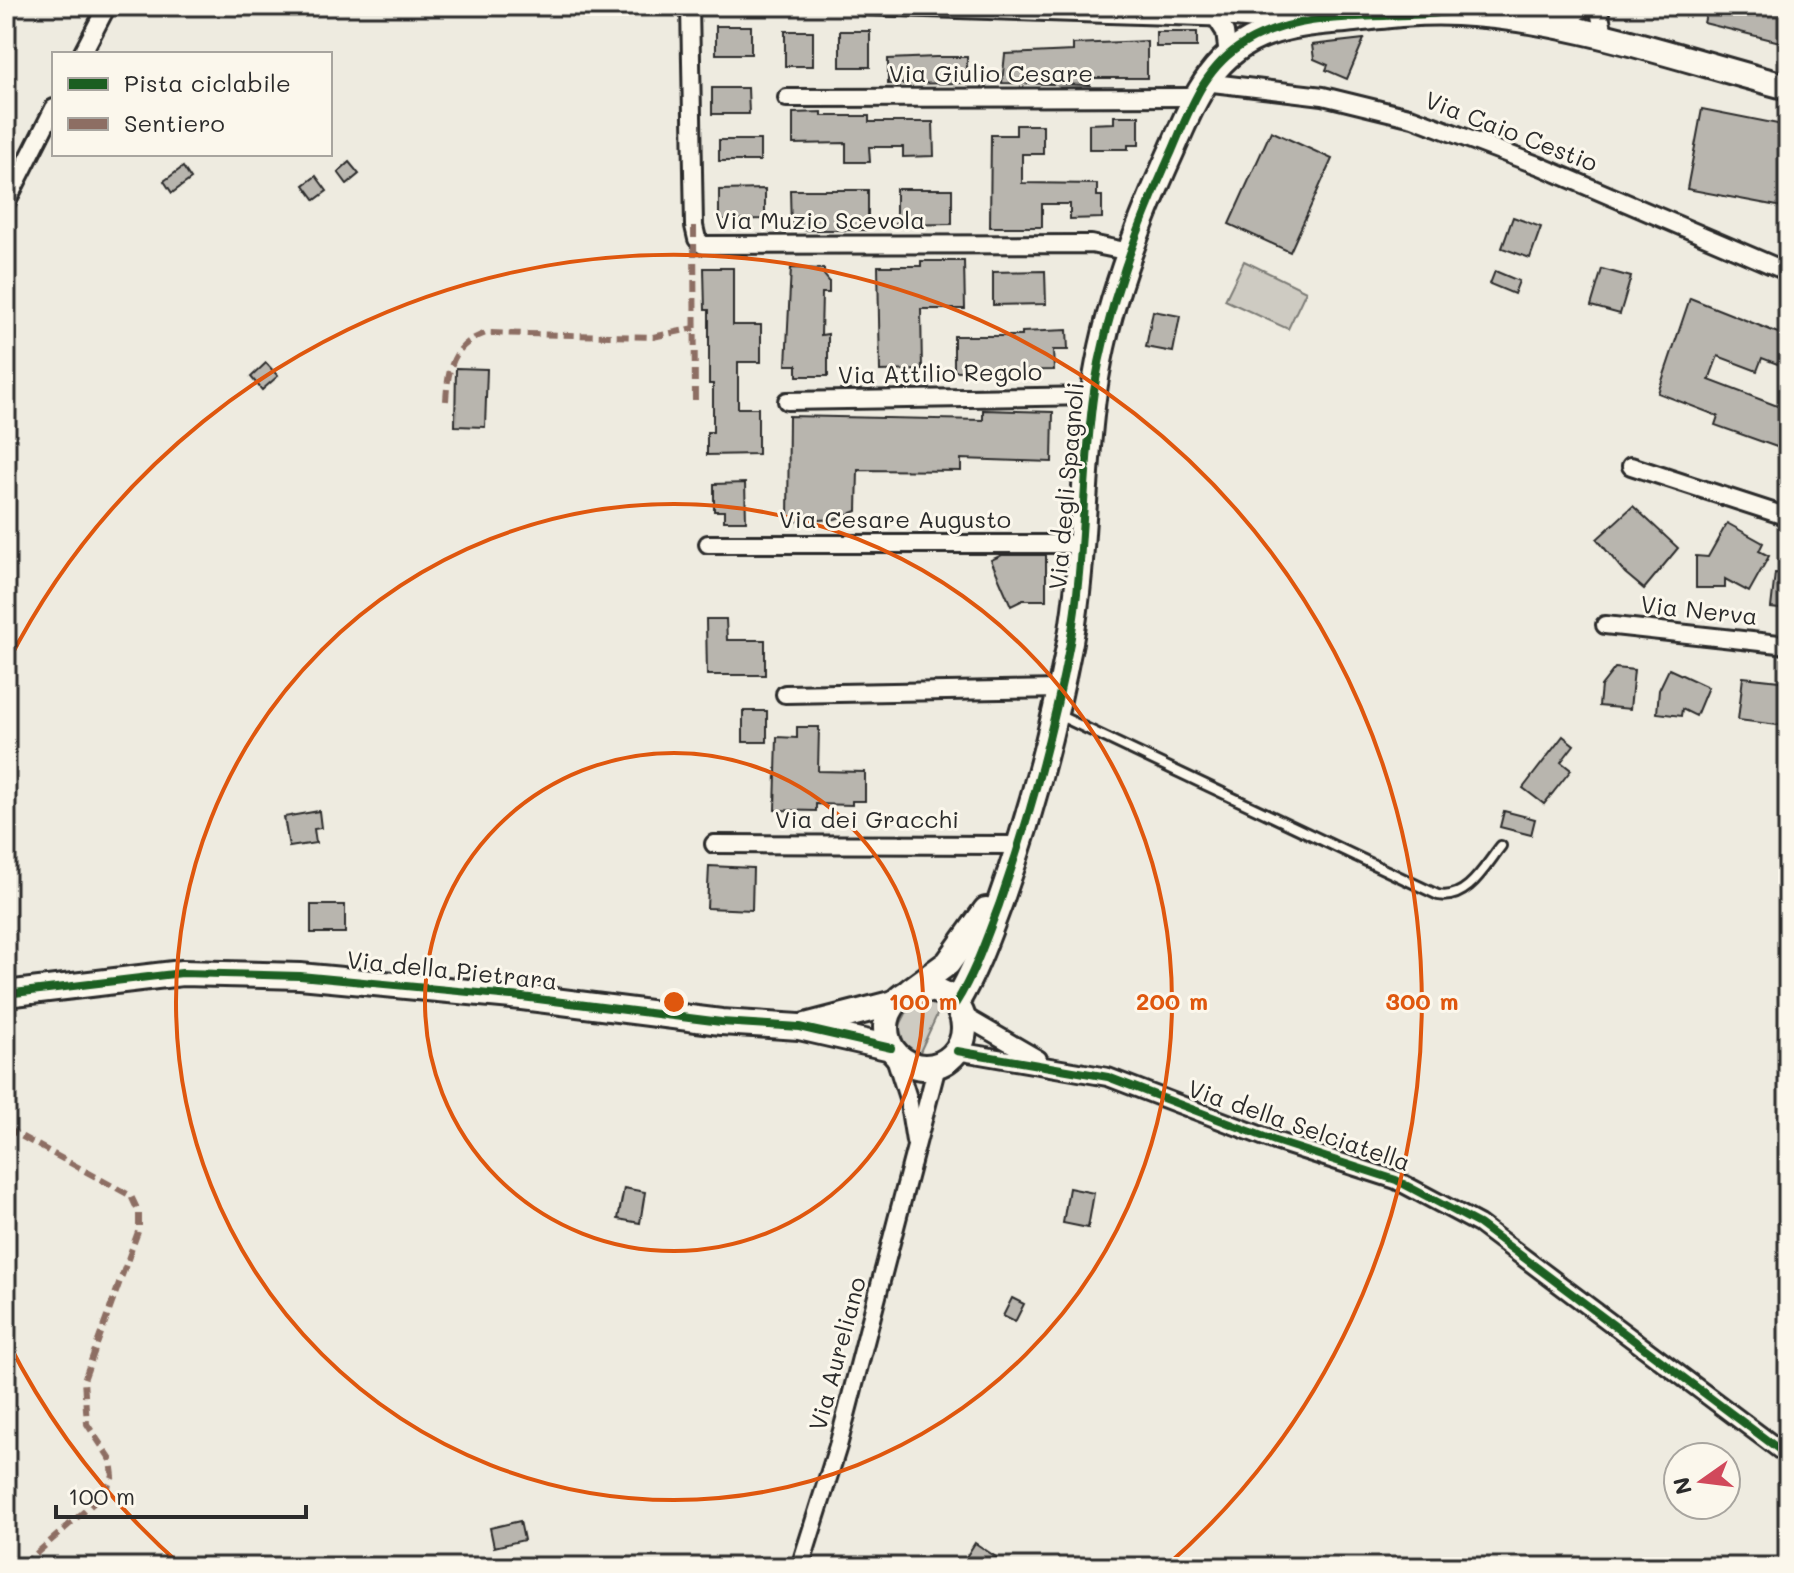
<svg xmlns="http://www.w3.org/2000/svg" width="1794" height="1573" font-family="Mali,sans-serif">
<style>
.green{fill:#cecbc2;stroke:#7c7b76;stroke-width:2}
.building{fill:#b8b5ae;stroke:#2b2b2b;stroke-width:2}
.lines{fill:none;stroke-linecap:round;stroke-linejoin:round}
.lane-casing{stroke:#2b2b2b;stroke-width:14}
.street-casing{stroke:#2b2b2b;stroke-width:22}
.secondary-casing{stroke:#2b2b2b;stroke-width:30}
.lane{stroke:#fbf7ec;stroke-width:8}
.street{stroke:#fbf7ec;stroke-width:16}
.secondary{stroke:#fbf7ec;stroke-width:24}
.quiet{stroke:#8d6e63;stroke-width:6;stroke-dasharray:12 6;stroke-linecap:butt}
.cycleway-casing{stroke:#fbf7ec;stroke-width:13}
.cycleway{stroke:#1b5e20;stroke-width:8}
.ring{fill:none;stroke:#df570e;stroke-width:4}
.labels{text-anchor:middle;stroke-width:6;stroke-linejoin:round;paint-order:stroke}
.street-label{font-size:24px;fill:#2b2b2b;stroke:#fbf7ec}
.centre{fill:#df570e;stroke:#fbf7ec;stroke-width:4}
.ring-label{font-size:24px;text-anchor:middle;font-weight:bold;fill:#df570e;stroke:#fbf7ec;stroke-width:6;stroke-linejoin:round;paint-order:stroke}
</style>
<rect width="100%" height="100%" fill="#eeebe0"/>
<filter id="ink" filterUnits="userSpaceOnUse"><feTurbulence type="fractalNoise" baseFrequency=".0125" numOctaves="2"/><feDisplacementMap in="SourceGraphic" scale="16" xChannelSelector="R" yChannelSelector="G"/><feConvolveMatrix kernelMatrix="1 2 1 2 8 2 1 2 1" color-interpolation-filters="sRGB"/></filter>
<g filter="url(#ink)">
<g class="green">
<path d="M1244 261 1306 291 1288 329 1225 300Z"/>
<path d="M928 999 942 1004 919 1054 904 1043 899 1027 911 1004Z"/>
</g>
<g class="building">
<path d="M1708 6H1766L1788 11V44L1704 23Z"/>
<rect x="716" y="26" width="35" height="28"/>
<rect x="785" y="31" width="28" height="35"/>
<rect x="840" y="31" width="30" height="36"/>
<rect x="1156" y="32" width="41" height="15"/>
<path d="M1364 39 1347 79 1326 70 1328 65 1314 59 1312 45Z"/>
<path d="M1147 41V78H1090V85L1002 83 1005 54 1073 51V44Z"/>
<path d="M936 57H967V83L888 84V59Z"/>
<path d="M712 88H748L749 114H712Z"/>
<path d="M1702 109 1788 126V208L1687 189Z"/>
<path d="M822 112V116H869V122H933L934 156 903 157V147H869L870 162H846V143L793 144V113Z"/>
<path d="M1114 116H1139V145H1128V149H1089V124L1114 123Z"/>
<path d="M1016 125H1043V154H1022V183L1097 184V196H1102V218L1070 219V204H1042V227H990L991 135H1016Z"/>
<path d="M1271 131 1332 159 1290 252 1229 224Z"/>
<rect x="719" y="140" width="41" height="21"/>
<path d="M349 162 359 174 347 184 338 172Z"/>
<path d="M183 167 191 179 172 193 164 181Z"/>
<path d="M316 176 327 191 315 200 304 185Z"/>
<path d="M765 189V219L719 220V190Z"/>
<path d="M896 189H952V224L896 225Z"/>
<path d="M790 190H868V230H791Z"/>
<path d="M1513 217 1541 227 1530 258 1502 248Z"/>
<path d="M921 261H964L965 309H921L922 370 880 371 878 266H921Z"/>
<path d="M704 268H733V325H761V362H738V408H758V454L707 455V432H713V384H709V310H705Z"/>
<path d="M791 268 824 269V275L829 281V293H822L821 335 828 334V376H797V365H786Z"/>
<path d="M1602 269 1631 277 1620 314 1591 306Z"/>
<path d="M1045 271 1046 304 993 305V272Z"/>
<path d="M1495 271 1519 281 1514 294 1490 284Z"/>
<path d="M1690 298 1788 337V368L1762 358 1757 371 1718 356 1709 380 1788 410V451L1715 425 1718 416 1658 393Z"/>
<path d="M1153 311 1180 316 1173 352 1146 347Z"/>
<path d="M1067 330 1068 350H1053L1054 370 954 371V336H1022V332Z"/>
<path d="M266 363 278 376 262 390 251 377Z"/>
<path d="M456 368 487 369 485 427 455 426Z"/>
<path d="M983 410 1053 412 1052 462 961 459V471L858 470 857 511 835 519 788 522 789 416 983 420Z"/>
<path d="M745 483 746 521H724V511H714V484Z"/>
<path d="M1633 506 1678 548 1644 589 1625 573 1597 539Z"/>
<path d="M1727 523 1763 543 1759 551 1769 556 1749 592 1725 579V588H1696V556L1708 557Z"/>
<path d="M1002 555H1046V600H1023L1011 606 991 560Z"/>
<path d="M1775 573 1788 574V610L1771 608Z"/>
<path d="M706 619H726L727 640H765V675H707Z"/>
<path d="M1615 668 1634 670 1630 709 1599 706 1601 686Z"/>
<path d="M1669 669 1708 687 1696 716 1682 709 1681 716 1657 713 1659 690Z"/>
<path d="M1743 677 1788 682 1786 726 1738 720Z"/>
<rect x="743" y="711" width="24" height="31"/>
<path d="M797 727H819L818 771 865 772V801H852V805L816 804V811L775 810 777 737 797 738Z"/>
<path d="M1563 736 1574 745 1561 762 1571 770 1544 804 1523 788Z"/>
<path d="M319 811 321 828 314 829 316 843 289 847 284 817Z"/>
<path d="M1504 811 1535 819 1531 835 1500 827Z"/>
<path d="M709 866 753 868 752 910 707 908Z"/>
<rect x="311" y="905" width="34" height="28"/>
<path d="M624 1188 645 1192 640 1223 618 1219Z"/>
<path d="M1069 1188 1094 1193 1088 1228 1063 1223Z"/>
<path d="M1012 1298 1024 1304 1015 1322 1003 1316Z"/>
<path d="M520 1521 524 1540 494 1547 490 1528Z"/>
<path d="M975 1543 996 1557 989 1567H970L963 1562Z"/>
</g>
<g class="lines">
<defs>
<path id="lane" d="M1056 714 1438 895C1467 901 1485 866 1501 846"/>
<g id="street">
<path d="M690 6 694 226 697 239 703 245 1091 244 1130 252"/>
<path d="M864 6 1234 18 1290 23"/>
<path d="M1547 6V26L1571 17 1585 6"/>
<path d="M1598 6 1605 39"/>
<path d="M1216 18 1225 32 1228 55"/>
<path d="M82 54 107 6"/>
<path d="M1204 82 1323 96 1413 118 1540 166 1788 272"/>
<path d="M787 98 1196 97"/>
<path d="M6 203 54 108"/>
<path d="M787 401 1094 396"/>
<path d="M1631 466 1788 517"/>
<path d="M708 544H1082"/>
<path d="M1605 625 1788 645"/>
<path d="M785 694 1060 689"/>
<path d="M714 844 1020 845"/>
<path d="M962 1015 1038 1059"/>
<path d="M893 1051 908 1098 915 1141"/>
<path d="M957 1051 1108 1077 1275 1141 1396 1180 1479 1224 1788 1456"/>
<path d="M800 1567 838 1446 937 1066"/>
</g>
<g id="secondary">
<circle cx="925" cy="1028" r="39"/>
<path d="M911 990 948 963 986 910"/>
<path d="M6 994 182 973 300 976 522 997 721 1022 799 1027 891 1048"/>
<path d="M956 1003C975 971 987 937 1000 902 1030 818 1053 730 1070 642 1085 559 1082 474 1094 391 1106 307 1137 227 1172 150 1194 100 1212 52 1268 33 1295 23 1326 22 1354 19 1388 15 1422 11 1457 13 1569 18 1680 59 1788 87"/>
<path d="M805 1026 894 1003"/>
</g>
</defs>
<use href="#lane" class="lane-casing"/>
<use href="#street" class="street-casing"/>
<use href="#secondary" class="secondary-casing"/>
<use href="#lane" class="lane"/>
<use href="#street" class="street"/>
<use href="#secondary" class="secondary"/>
<g class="quiet">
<path d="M694 226 695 406"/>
<path d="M446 401C448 368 452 345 486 333L653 337 695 328"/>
<path d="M6 1128 131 1196 139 1213V1229L84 1380 87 1424 111 1460 113 1476 105 1493 21 1567"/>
</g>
<defs>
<g id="cycleway">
<path d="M6 994 182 973 300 976 522 997 721 1022 799 1027 891 1048"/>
<path d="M956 1003C975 972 986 939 999 905 1029 820 1053 732 1070 643 1085 559 1082 474 1094 391 1107 307 1137 228 1172 151 1190 109 1204 67 1245 43 1315 2 1406 26 1481 6"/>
<path d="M957 1051 1108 1077 1275 1141 1396 1180 1479 1224 1788 1456"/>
</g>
</defs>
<use href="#cycleway" class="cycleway-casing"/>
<use href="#cycleway" class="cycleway"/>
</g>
</g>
<g class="ring">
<circle cx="674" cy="1002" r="249"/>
<circle cx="674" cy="1002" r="498"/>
<path d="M183 1567A748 748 0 0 1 8 1342M8 662A748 748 0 1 1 1165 1567"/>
</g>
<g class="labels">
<g class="street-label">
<text x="991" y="82">Via Giulio Cesare</text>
<text transform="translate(1511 132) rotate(21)" y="8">Via Caio Cestio</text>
<text x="820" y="229">Via Muzio Scevola</text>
<text transform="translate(940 374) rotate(-1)" y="8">Via Attilio Regolo</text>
<text transform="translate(1067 486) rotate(-85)" y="8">Via degli Spagnoli</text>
<text x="895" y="528">Via Cesare Augusto</text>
<text transform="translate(1699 611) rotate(6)" y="8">Via Nerva</text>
<text x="867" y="828">Via dei Gracchi</text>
<text transform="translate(452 971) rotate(6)" y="8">Via della Pietrara</text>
<text transform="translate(1299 1126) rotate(19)" y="8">Via della Selciatella</text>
<text transform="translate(838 1354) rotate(-75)" y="8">Via Aureliano</text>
</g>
</g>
<circle cx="674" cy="1002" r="12" class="centre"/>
<g class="ring-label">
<text x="923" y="1010">100 m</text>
<text x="1172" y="1010">200 m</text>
<text x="1422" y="1010">300 m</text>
</g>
<rect width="1794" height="1573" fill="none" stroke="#fbf7ec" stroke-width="32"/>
<rect x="16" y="16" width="1762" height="1541" fill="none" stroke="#2b2b2b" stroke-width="3" filter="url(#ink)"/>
<rect x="52" y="52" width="280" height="104" fill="#fbf7ec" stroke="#a8a59f" stroke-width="2"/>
<rect x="68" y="78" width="40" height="12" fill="#1b5e20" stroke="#a8a59f" stroke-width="2"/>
<text x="124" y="92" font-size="24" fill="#2b2b2b">Pista ciclabile</text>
<rect x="68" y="118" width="40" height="12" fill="#8d6e63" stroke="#a8a59f" stroke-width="2"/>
<text x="124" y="132" font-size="24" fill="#2b2b2b">Sentiero</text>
<g transform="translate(1702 1481) rotate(256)"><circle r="38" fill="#fbf7ec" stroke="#a8a59f" stroke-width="2"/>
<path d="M0-6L14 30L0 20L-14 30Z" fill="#d1495b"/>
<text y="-12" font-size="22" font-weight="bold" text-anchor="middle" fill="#2b2b2b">N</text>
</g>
<path d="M56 1505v12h250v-12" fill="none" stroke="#2b2b2b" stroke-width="4"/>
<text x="68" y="1505" font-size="24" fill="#2b2b2b" stroke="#fbf7ec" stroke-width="6" paint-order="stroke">100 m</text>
</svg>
